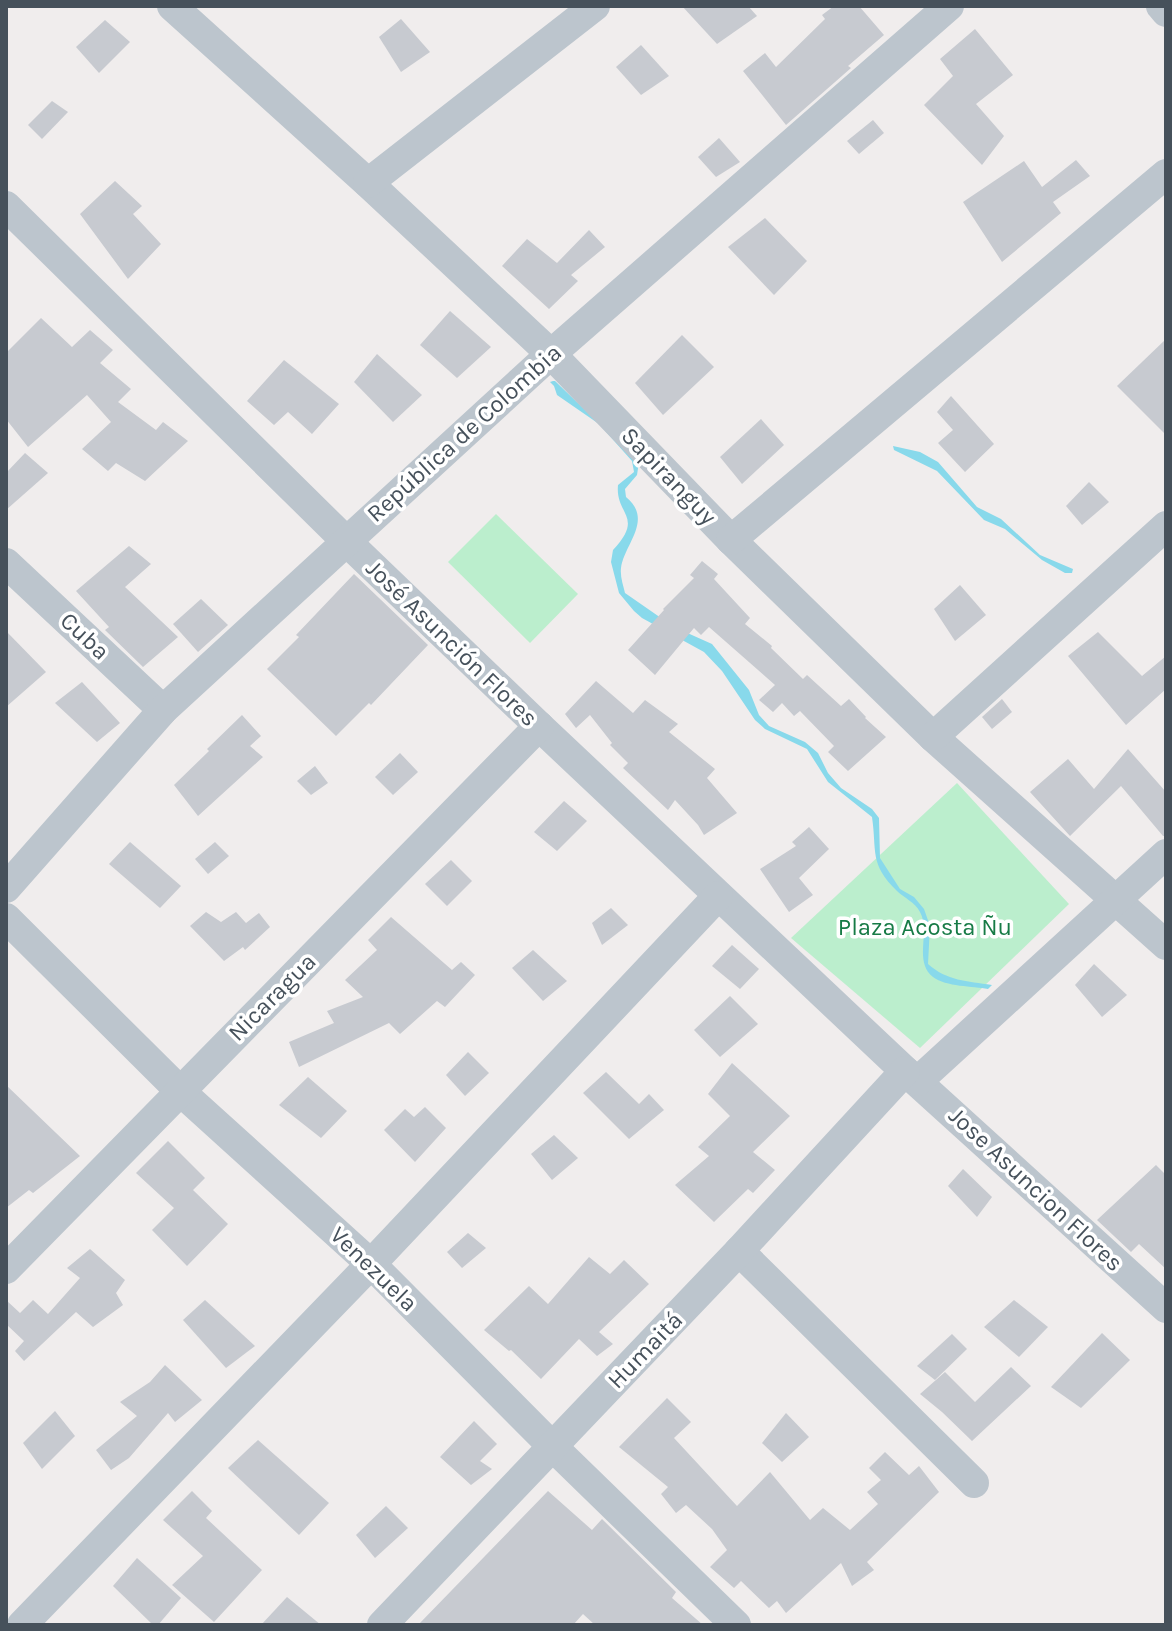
<svg xmlns="http://www.w3.org/2000/svg" width="1172" height="1631" font-family="Karla,sans-serif">
<style>
.green{fill:#bbeecd}
.water{fill:#88d9eb}
.building{fill:#c7cad0}
.lines{fill:none;stroke-linecap:round;stroke-linejoin:round}
.minor{stroke:#bcc5cd;stroke-width:30}
.labels{text-anchor:middle;stroke-width:7;stroke-linejoin:round;paint-order:stroke}
.street-label{font-size:24px;fill:#46515b;stroke:#fff}
.park-label{font-size:24px;fill:#177b46;stroke:#fff}
</style>
<rect width="100%" height="100%" fill="#f0eded"/>
<g class="green">
<path d="M496 514 578 594 530 643 448 562Z"/>
<path d="M957 783 1069 904 920 1048 791 938Z"/>
</g>
<g class="water">
<path d="M553 381H555L639 462 637 475 625 489 626 497C654 520 624 544 621 568 620 576 623 585 625 593L674 627 712 644 749 690 759 715 769 726 805 742 818 753 828 773 841 788 872 809 879 818 880 858 900 889 914 897 924 909 930 926 928 964C947 981 967 981 992 985L988 989C973 986 946 987 933 977 913 961 931 932 920 912 915 902 904 898 897 891 869 864 877 851 872 817L828 782 807 749 765 729 755 720 722 671 704 652 642 618 634 611 619 593 611 562 613 550C645 516 615 515 618 485L634 472 632 461 599 424 557 395 554 386 550 382Z"/>
<path d="M893 446 920 452 938 462 977 507 1001 519 1040 555 1073 569 1072 573H1065L1042 560 1005 529 984 520 937 471 894 450Z"/>
</g>
<g class="building">
<path d="M682 6H748L757 16 717 44Z"/>
<path d="M834 6H859L884 35 848 66 851 68 786 125 743 71 765 53 776 67 825 19 822 15Z"/>
<path d="M401 19 430 52 401 72 379 37Z"/>
<path d="M105 20 130 42 99 73 76 47Z"/>
<path d="M975 29 1013 75 976 104 1004 136 982 165 924 105 953 76 940 59Z"/>
<path d="M641 45 669 76 641 95 616 67Z"/>
<path d="M52 101 68 112 42 139 28 125Z"/>
<path d="M873 120 884 133 859 154 847 141Z"/>
<path d="M719 138 740 162 716 177 698 157Z"/>
<path d="M1076 160 1090 176 1053 202 1061 213 1002 262 963 202 1024 161 1042 187Z"/>
<path d="M115 181 142 206 133 214 161 244 128 279 80 214Z"/>
<path d="M765 218 807 261 774 295 728 247Z"/>
<path d="M589 230 605 247 571 275 578 281 549 309 502 266 527 239 557 263Z"/>
<path d="M450 311 491 347 457 378 420 345Z"/>
<path d="M41 318 72 347 90 330 113 350 100 363 131 389 118 402 156 430 163 422 188 441 145 481 116 463 108 471 82 449 111 422 87 395 28 447 6 419V353Z"/>
<path d="M682 335 714 367 663 415 635 383Z"/>
<path d="M1166 339V435L1117 386Z"/>
<path d="M377 354 422 395 393 422 354 382Z"/>
<path d="M284 360 339 404 312 434 288 412 274 425 247 401Z"/>
<path d="M951 396 994 444 965 472 938 443 953 430 937 412Z"/>
<path d="M761 419 784 445 742 484 720 457Z"/>
<path d="M25 453 48 473 6 510V473Z"/>
<path d="M1089 482 1109 502 1082 525 1066 506Z"/>
<path d="M129 546 151 564 125 587 178 637 143 667 105 630 109 627 76 591Z"/>
<path d="M702 561 718 574 714 579 750 618 745 624 772 646 771 648 803 679 807 675 841 706 849 699 866 717 865 718 886 737 848 771 828 752 834 746 800 711 794 716 782 703 773 712 759 700 775 685 709 627 701 635 694 628 655 675 628 650 664 610 663 609 694 578 690 575Z"/>
<path d="M354 574 428 645 371 705 369 703 336 736 267 669 299 637 296 635Z"/>
<path d="M960 585 986 615 955 641 934 609Z"/>
<path d="M201 599 228 625 198 652 173 624Z"/>
<path d="M6 631 46 672 6 707Z"/>
<path d="M1098 632 1142 676 1166 656V689L1126 725 1068 656Z"/>
<path d="M596 681 633 713 645 700 678 724 669 732 715 769 707 778 737 813 704 835 698 825 675 800 668 810 623 768 628 763 610 745 612 743 590 715 576 728 565 714Z"/>
<path d="M82 682 120 723 97 742 55 703Z"/>
<path d="M1002 699 1012 712 992 729 982 717Z"/>
<path d="M242 715 261 736 250 746 263 757 198 816 174 785 209 751 207 749Z"/>
<path d="M1128 749 1166 792V836H1163L1121 786 1070 836 1030 792 1068 759 1094 789Z"/>
<path d="M400 753 418 772 393 795 375 777Z"/>
<path d="M315 766 328 783 311 795 297 781Z"/>
<path d="M564 801 587 821 557 851 534 832Z"/>
<path d="M809 827 829 849 799 878 813 895 789 912 760 869 796 846 792 842Z"/>
<path d="M130 842 181 886 160 908 109 864Z"/>
<path d="M215 842 229 856 208 874 195 859Z"/>
<path d="M451 860 472 881 447 906 425 884Z"/>
<path d="M611 908 628 925 602 945 592 923Z"/>
<path d="M206 912 221 922 236 912 246 923 259 913 270 927 245 950 243 947 224 961 190 926Z"/>
<path d="M391 917 452 970 461 962 475 975 445 1007 437 1001 400 1034 389 1023 299 1067 289 1042 334 1023 327 1011 363 997 345 980 377 950 368 940Z"/>
<path d="M732 945 759 969 740 989 712 966Z"/>
<path d="M533 950 567 981 543 1001 512 968Z"/>
<path d="M1094 964 1127 995 1102 1017 1075 985Z"/>
<path d="M730 996 758 1024 720 1057 694 1030Z"/>
<path d="M468 1052 489 1073 465 1096 446 1075Z"/>
<path d="M732 1063 790 1116 753 1152 775 1170 753 1193 748 1189 714 1222 675 1185 709 1156 698 1147 730 1116 708 1094Z"/>
<path d="M606 1072 639 1104 649 1094 664 1110 629 1139 583 1093Z"/>
<path d="M308 1077 347 1111 321 1138 279 1105Z"/>
<path d="M6 1085 80 1156 33 1193 29 1190 6 1208Z"/>
<path d="M425 1107 446 1128 415 1162 384 1130 405 1109 414 1117Z"/>
<path d="M554 1135 578 1158 552 1180 531 1154Z"/>
<path d="M168 1141 205 1178 193 1190 228 1224 187 1266 152 1230 174 1208 136 1173Z"/>
<path d="M1156 1165 1166 1175V1269L1139 1244 1131 1252 1097 1220Z"/>
<path d="M963 1169 992 1197 977 1217 948 1186Z"/>
<path d="M468 1233 486 1248 462 1268 447 1252Z"/>
<path d="M90 1249 125 1280 116 1293 123 1305 93 1327 76 1312 24 1361 15 1351 24 1341 6 1324V1300L20 1313 33 1300 48 1314 80 1278 67 1268Z"/>
<path d="M589 1257 610 1274 624 1260 649 1284 599 1332 613 1344 597 1356 579 1339 541 1379 511 1350 509 1351 484 1330 529 1286 548 1304Z"/>
<path d="M205 1300 255 1346 226 1368 183 1320Z"/>
<path d="M1014 1300 1048 1327 1019 1357 984 1327Z"/>
<path d="M1102 1333 1130 1360 1081 1408 1051 1387Z"/>
<path d="M952 1334 967 1349 935 1380 917 1366Z"/>
<path d="M165 1365 202 1400 175 1422 168 1413 129 1458 111 1470 96 1450 137 1416 120 1402 150 1382Z"/>
<path d="M1011 1367 1031 1386 972 1441 942 1412 920 1394 945 1372 975 1402Z"/>
<path d="M667 1398 691 1422 674 1438 737 1506 770 1472 810 1520 823 1508 850 1530 878 1504 867 1492 881 1480 869 1468 885 1452 909 1475 919 1466 939 1492 867 1562 874 1570 852 1586 841 1563 786 1613 777 1601 769 1608 741 1581 734 1588 710 1567 727 1550 712 1529 686 1505 676 1513 661 1494 668 1487 619 1447Z"/>
<path d="M55 1411 75 1436 42 1469 23 1443Z"/>
<path d="M786 1413 809 1437 782 1462 762 1443Z"/>
<path d="M474 1421 497 1444 480 1461 492 1469 471 1485 440 1457Z"/>
<path d="M258 1440 329 1503 299 1535 228 1468Z"/>
<path d="M192 1491 212 1511 206 1518 262 1570 214 1622 172 1585 203 1556 163 1520Z"/>
<path d="M548 1491 592 1530 602 1519 676 1592 672 1598 703 1625H595L583 1614 573 1625H418Z"/>
<path d="M386 1506 408 1528 375 1558 356 1535Z"/>
<path d="M137 1558 181 1598 158 1625H153L113 1586Z"/>
<path d="M287 1597 321 1625H261Z"/>
</g>
<g class="lines">
<g class="minor">
<path d="M172 6 368 183 551 354 731 540 933 737 1166 945"/>
<path d="M1161 6 1166 12"/>
<path d="M368 183 595 6"/>
<path d="M6 206 345 540 539 726 905 1071 1166 1308"/>
<path d="M731 540 1166 174"/>
<path d="M6 563 163 710"/>
<path d="M933 737 1166 526"/>
<path d="M6 888 163 710 551 354 949 6"/>
<path d="M6 918 180 1091 371 1264 553 1447 736 1625"/>
<path d="M918 1081 1166 854"/>
<path d="M739 1251 974 1483"/>
<path d="M6 1269 539 726"/>
<path d="M22 1625 371 1264 718 896"/>
<path d="M382 1625 739 1251 905 1071"/>
</g>
</g>
<g class="labels">
<g class="street-label">
<text transform="translate(464 433) rotate(-42)" y="8">República de Colombia</text>
<text transform="translate(669 476) rotate(46)" y="8">Sapiranguy</text>
<text transform="translate(85 636) rotate(43)" y="8">Cuba</text>
<text transform="translate(452 643) rotate(44)" y="8">José Asunción Flores</text>
<text transform="translate(272 997) rotate(-45)" y="8">Nicaragua</text>
<text transform="translate(1036 1189) rotate(43)" y="8">Jose Asuncion Flores</text>
<text transform="translate(374 1269) rotate(44)" y="8">Venezuela</text>
<text transform="translate(645 1350) rotate(-46)" y="8">Humaitá</text>
</g>
<g class="park-label">
<text x="925" y="935">Plaza Acosta Ñu</text>
</g>
</g>
<rect width="1172" height="1631" fill="none" stroke="#46515b" stroke-width="16"/>
</svg>
